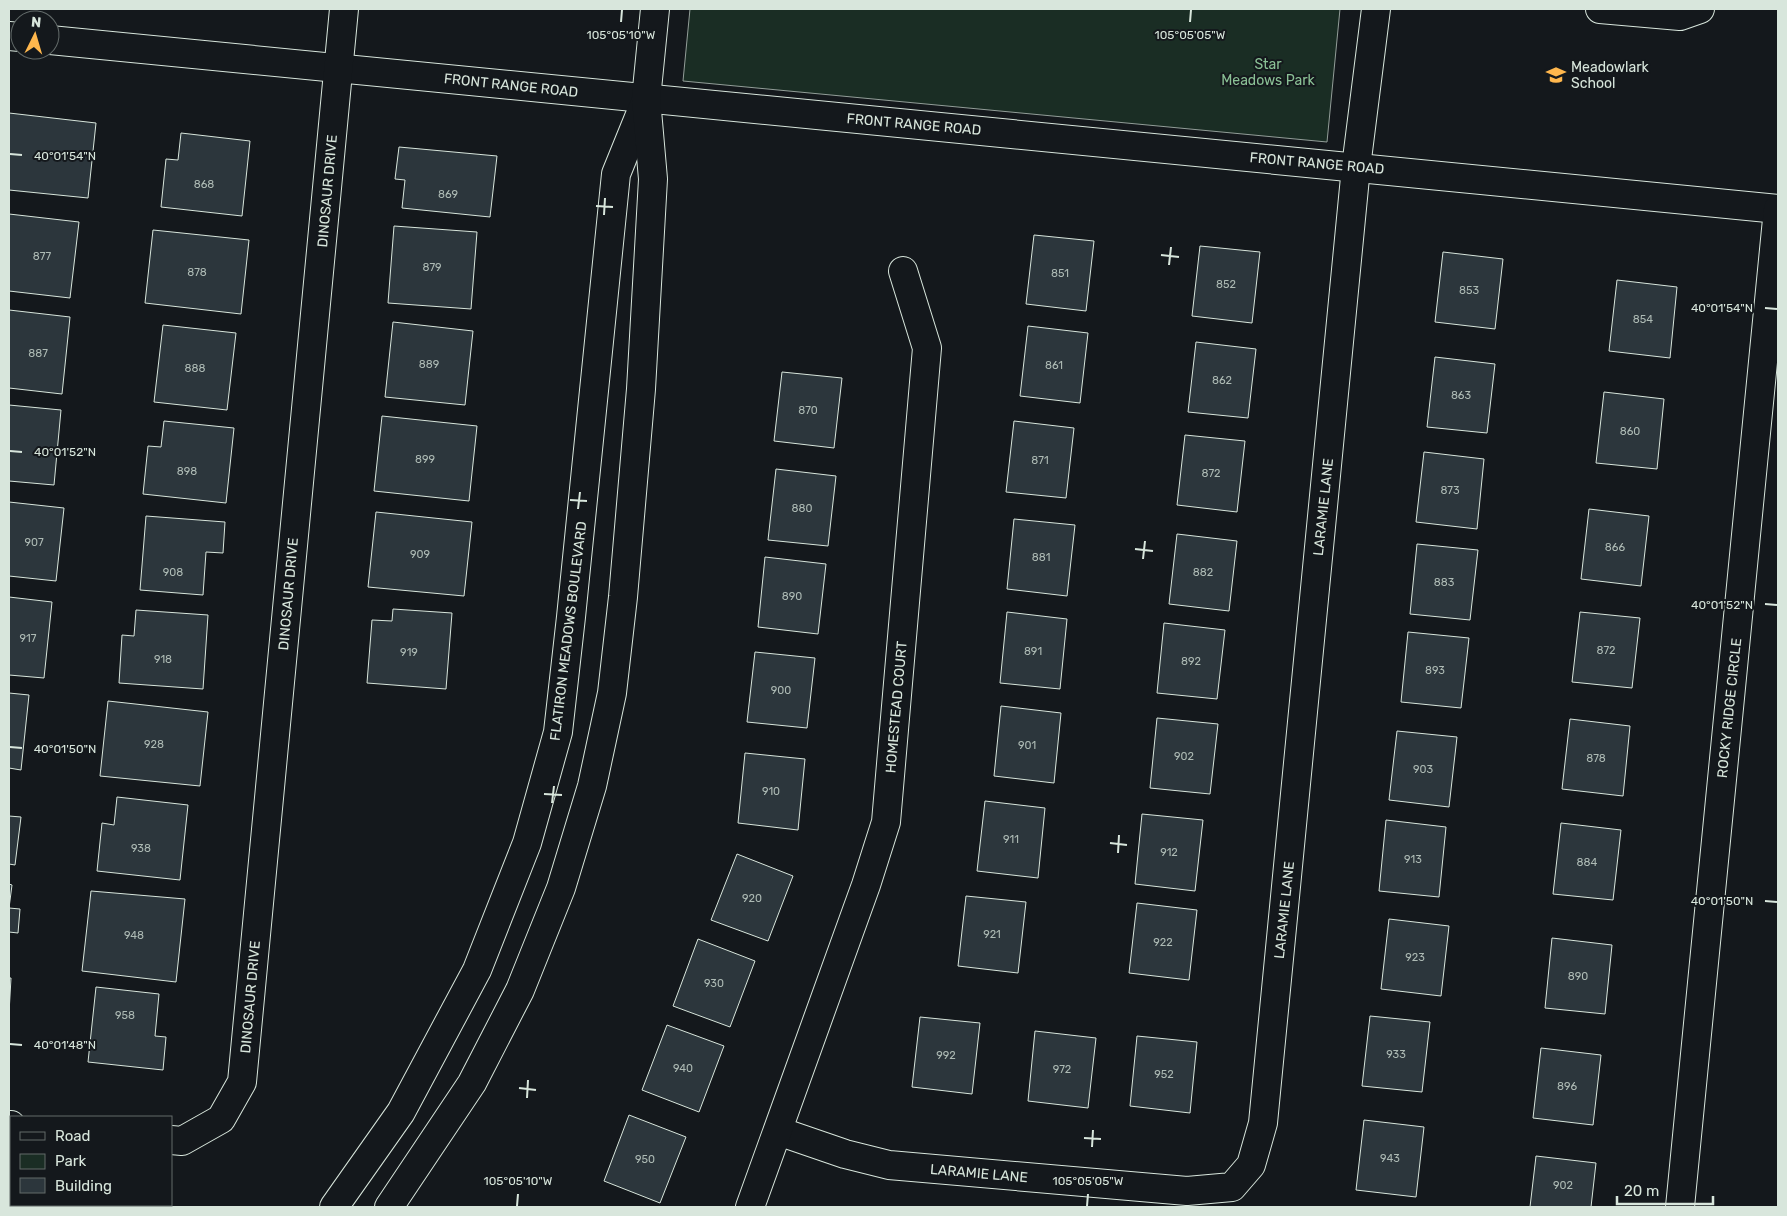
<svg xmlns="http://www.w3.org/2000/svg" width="1787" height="1216" font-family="Rubik,sans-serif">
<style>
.green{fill:#1a2d24;stroke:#939e99}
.building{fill:#2c363c;stroke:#d8e6dc}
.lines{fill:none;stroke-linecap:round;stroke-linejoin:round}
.minor-casing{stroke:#d8e6dc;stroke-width:30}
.minor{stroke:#14181c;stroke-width:28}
.ticks{fill:none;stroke:#d8e6dc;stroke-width:2}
.labels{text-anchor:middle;stroke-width:4;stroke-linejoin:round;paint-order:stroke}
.number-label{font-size:11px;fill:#adbab4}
.park-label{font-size:14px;fill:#8ac095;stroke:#14181c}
.poi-label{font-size:14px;fill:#d8e6dc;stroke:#14181c;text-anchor:start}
.street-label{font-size:14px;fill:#d8e6dc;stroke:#14181c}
.ticks-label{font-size:12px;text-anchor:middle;fill:#d8e6dc;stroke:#14181c;stroke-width:4;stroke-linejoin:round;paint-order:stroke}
</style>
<rect width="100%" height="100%" fill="#14181c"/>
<path class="green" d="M690 9H1340L1327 142 683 81Z"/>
<g class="building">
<path d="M9 113 96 123 88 198 9 190Z"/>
<path d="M181 133 250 141 242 216 161 207 166 159 178 160Z"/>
<path d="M399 147 497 156 490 217 402 208 405 180 395 179Z"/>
<path d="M9 214 79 222 70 298 9 291Z"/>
<path d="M394 226 477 232 471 309 388 303Z"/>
<path d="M153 230 249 240 241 314 145 303Z"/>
<path d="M1034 235 1094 241 1086 311 1026 304Z"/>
<path d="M1200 246 1260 252 1252 323 1192 316Z"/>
<path d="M1443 252 1503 259 1495 329 1435 322Z"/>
<path d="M1617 280 1677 287 1670 358 1609 351Z"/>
<path d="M9 310 70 317 62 394 9 388Z"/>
<path d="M393 322 473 331 465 405 385 397Z"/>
<path d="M163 325 236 333 227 410 154 402Z"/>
<path d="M1028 326 1088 333 1080 403 1020 396Z"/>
<path d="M1196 342 1256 349 1248 418 1188 412Z"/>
<path d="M1435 357 1495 364 1487 433 1427 427Z"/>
<path d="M782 372 842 378 834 448 774 441Z"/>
<path d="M1604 392 1664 399 1657 469 1596 463Z"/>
<path d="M9 405 61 410 54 485 9 481Z"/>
<path d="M382 416 477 426 469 501 374 491Z"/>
<path d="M164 421 234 428 226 503 143 494 148 446 161 447Z"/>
<path d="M1014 421 1074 428 1066 498 1006 492Z"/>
<path d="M1185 435 1245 441 1237 512 1177 505Z"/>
<path d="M1424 452 1484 459 1477 529 1416 522Z"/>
<path d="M776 469 836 476 828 546 768 540Z"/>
<path d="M9 502 64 508 56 581 9 576Z"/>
<path d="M1589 509 1649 516 1641 586 1581 579Z"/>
<path d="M376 512 472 522 464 596 368 587Z"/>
<path d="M146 516 225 522 223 553 206 552 203 595 140 590Z"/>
<path d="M1014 519 1075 525 1067 596 1007 589Z"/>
<path d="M1177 534 1237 541 1229 611 1169 604Z"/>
<path d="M1417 544 1478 550 1470 620 1410 614Z"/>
<path d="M765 557 826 564 818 634 758 627Z"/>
<path d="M9 597 52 602 44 678 9 675Z"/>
<path d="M393 609 452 613 446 689 367 683 372 620 392 621Z"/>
<path d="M136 610 208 615 203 689 119 683 122 635 134 636Z"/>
<path d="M1007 612 1067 619 1060 689 1000 683Z"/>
<path d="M1580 612 1640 618 1632 688 1572 682Z"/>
<path d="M1164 623 1225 630 1217 699 1157 693Z"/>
<path d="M1408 632 1469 638 1461 708 1401 702Z"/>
<path d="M755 652 815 658 807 728 747 722Z"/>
<path d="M9 693 29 695 21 770 9 768Z"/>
<path d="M108 701 208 712 200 786 100 776Z"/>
<path d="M1001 706 1061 713 1054 783 994 776Z"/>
<path d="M1157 718 1218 724 1210 794 1150 788Z"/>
<path d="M1570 719 1630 726 1623 796 1562 789Z"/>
<path d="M1397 731 1457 737 1449 807 1389 800Z"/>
<path d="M745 753 805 759 798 830 738 823Z"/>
<path d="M117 797 188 805 180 880 97 871 102 823 114 825Z"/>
<path d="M985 801 1045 808 1038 878 977 871Z"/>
<path d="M1142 814 1203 820 1195 891 1135 884Z"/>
<path d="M9 816 21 817 15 865 9 864Z"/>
<path d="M1386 820 1446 827 1439 897 1379 891Z"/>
<path d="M1561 823 1621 830 1613 900 1553 894Z"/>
<path d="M737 854 793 876 768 941 711 920Z"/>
<path d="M9 884 12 885 9 908 20 909 18 933 9 932Z"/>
<path d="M91 891 185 899 176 982 82 971Z"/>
<path d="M966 896 1026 902 1018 973 958 966Z"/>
<path d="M1137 903 1197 910 1189 980 1129 973Z"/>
<path d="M1389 919 1449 926 1441 996 1381 989Z"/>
<path d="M1552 938 1612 945 1605 1014 1545 1008Z"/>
<path d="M698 939 755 961 730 1027 673 1006Z"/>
<path d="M9 978H11L9 1013Z"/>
<path d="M96 987 159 994 155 1036 166 1037 163 1070 88 1062Z"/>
<path d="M1370 1016 1430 1022 1422 1092 1362 1086Z"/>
<path d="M920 1017 980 1023 972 1094 912 1087Z"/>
<path d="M667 1025 724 1046 699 1112 642 1090Z"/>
<path d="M1035 1031 1096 1038 1088 1108 1028 1101Z"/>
<path d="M1137 1036 1197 1042 1190 1113 1130 1106Z"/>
<path d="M1541 1048 1601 1055 1593 1125 1533 1118Z"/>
<path d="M629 1115 686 1137 660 1203 604 1181Z"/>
<path d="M1364 1120 1424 1127 1416 1197 1356 1190Z"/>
<path d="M1536 1156 1596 1163 1591 1207H1530Z"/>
<path d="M9 1198H11V1205H66L65 1207H9Z"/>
</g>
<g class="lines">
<defs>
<g id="minor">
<path d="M1600 9 1680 16 1700 9"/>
<path d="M9 36 20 37"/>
<path d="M50 40 1778 209"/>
<path d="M9 1125H11"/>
<path d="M778 1131 845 1154 889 1165 1187 1191 1232 1187 1251 1165 1263 1123 1356 167 1376 9"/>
<path d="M171 1140 182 1141 221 1119 242 1082 344 9"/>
<path d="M334 1207 401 1112 477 970 527 843 558 732 571 617 616 174 644 105"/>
<path d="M389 1207 472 1083 520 990 561 888 592 786 612 693 623 597 641 389 653 179 646 99 655 9"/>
<path d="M750 1207 866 885 886 822 927 348 903 271"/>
<path d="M1680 1207 1778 209"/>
</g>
</defs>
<use href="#minor" class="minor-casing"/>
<use href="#minor" class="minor"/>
</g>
<path class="ticks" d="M621 22 622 10M1190 22 1191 10M10 154 22 155M596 206 613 207M604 215 605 198M1161 255 1179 257M1169 265 1171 247M1765 308 1777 309M10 451 22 452M570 500 587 501M578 509 580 492M1135 549 1153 551M1143 559 1145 541M1765 604 1777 605M10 747 22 748M544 794 562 795M552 803 554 786M1110 843 1127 845M1118 853 1119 835M1765 901 1777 902M10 1044 22 1045M519 1088 536 1090M527 1098 528 1080M1084 1138 1101 1139M1092 1147 1093 1130M517 1206 518 1194M1087 1206 1088 1194"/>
<defs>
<symbol id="school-bare" viewBox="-9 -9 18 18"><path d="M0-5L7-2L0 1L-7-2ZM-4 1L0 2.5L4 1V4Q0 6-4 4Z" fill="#ffb74d" stroke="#14181c" stroke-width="2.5" paint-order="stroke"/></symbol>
</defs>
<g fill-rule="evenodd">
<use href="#school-bare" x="1542" y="61" width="28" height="28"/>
</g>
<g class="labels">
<g class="number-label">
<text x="204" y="188">868</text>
<text x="448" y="198">869</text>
<text x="42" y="260">877</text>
<text x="432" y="271">879</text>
<text x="197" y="276">878</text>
<text x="1060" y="277">851</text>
<text x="1226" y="288">852</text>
<text x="1469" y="294">853</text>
<text x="1643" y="323">854</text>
<text x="38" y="357">887</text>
<text x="429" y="368">889</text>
<text x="1054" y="369">861</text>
<text x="195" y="372">888</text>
<text x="1222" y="384">862</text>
<text x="1461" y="399">863</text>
<text x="808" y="414">870</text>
<text x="1630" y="435">860</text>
<text x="425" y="463">899</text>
<text x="1040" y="464">871</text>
<text x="187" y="475">898</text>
<text x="1211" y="477">872</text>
<text x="1450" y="494">873</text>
<text x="802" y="512">880</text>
<text x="34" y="546">907</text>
<text x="1615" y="551">866</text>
<text x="420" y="558">909</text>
<text x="1041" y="561">881</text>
<text x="173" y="576">908</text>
<text x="1203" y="576">882</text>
<text x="1444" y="586">883</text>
<text x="792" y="600">890</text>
<text x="28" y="642">917</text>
<text x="1606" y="654">872</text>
<text x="1033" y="655">891</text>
<text x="409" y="656">919</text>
<text x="163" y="663">918</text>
<text x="1191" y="665">892</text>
<text x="1435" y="674">893</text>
<text x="781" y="694">900</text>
<text x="154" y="748">928</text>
<text x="1027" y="749">901</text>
<text x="1184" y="760">902</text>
<text x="1596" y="762">878</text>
<text x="1423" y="773">903</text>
<text x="771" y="795">910</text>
<text x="1011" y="843">911</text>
<text x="141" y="852">938</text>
<text x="1169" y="856">912</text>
<text x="1413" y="863">913</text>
<text x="1587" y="866">884</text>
<text x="752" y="902">920</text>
<text x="992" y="938">921</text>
<text x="134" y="939">948</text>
<text x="1163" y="946">922</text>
<text x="1415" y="961">923</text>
<text x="1578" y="980">890</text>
<text x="714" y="987">930</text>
<text x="125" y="1019">958</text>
<text x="1396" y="1058">933</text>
<text x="946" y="1059">992</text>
<text x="683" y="1072">940</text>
<text x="1062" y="1073">972</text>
<text x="1164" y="1078">952</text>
<text x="1567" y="1090">896</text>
<text x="1390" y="1162">943</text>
<text x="645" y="1163">950</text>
<text x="1563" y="1189">902</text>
</g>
<g class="park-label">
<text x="1268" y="69">Star<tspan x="1268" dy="16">Meadows Park</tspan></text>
</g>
<g class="poi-label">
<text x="1571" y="72">Meadowlark<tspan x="1571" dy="16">School</tspan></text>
</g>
<g class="street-label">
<text transform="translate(511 85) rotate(6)" y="5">FRONT RANGE ROAD</text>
<text transform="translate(914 124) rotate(5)" y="5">FRONT RANGE ROAD</text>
<text transform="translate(1317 163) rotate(5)" y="5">FRONT RANGE ROAD</text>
<text transform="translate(327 191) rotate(-85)" y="5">DINOSAUR DRIVE</text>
<text transform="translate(1323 507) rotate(-84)" y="5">LARAMIE LANE</text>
<text transform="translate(288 594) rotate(-85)" y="5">DINOSAUR DRIVE</text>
<text transform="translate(568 631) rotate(-83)" y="5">FLATIRON MEADOWS BOULEVARD</text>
<text transform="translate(896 707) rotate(-85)" y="5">HOMESTEAD COURT</text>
<text transform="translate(1729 708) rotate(-84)" y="5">ROCKY RIDGE CIRCLE</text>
<text transform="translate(1284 910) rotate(-84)" y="5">LARAMIE LANE</text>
<text transform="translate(250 997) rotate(-85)" y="5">DINOSAUR DRIVE</text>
<text transform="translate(979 1173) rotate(5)" y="5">LARAMIE LANE</text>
</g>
</g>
<g class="ticks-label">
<text x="621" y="39">105°05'10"W</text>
<text x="1190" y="39">105°05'05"W</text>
<text x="65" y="160">40°01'54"N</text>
<text x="1722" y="312">40°01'54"N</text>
<text x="65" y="456">40°01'52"N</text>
<text x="1722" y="609">40°01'52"N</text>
<text x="65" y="753">40°01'50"N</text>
<text x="1722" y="905">40°01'50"N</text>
<text x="65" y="1049">40°01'48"N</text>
<text x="518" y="1185">105°05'10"W</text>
<text x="1088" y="1185">105°05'05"W</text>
</g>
<rect width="1787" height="1216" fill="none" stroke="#d8e6dc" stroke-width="20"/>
<rect x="10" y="1116" width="162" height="90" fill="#14181c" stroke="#626a69"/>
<rect x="20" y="1132" width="25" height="8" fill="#14181c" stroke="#626a69"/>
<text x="55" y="1141" font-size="15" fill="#d8e6dc">Road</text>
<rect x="20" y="1154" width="25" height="15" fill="#1a2d24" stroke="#626a69"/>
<text x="55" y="1166" font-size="15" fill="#d8e6dc">Park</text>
<rect x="20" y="1178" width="25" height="15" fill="#2c363c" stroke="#626a69"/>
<text x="55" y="1191" font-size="15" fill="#d8e6dc">Building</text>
<g transform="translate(35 35) rotate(5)"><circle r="24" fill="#14181c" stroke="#626a69"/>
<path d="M0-4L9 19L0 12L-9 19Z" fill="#ffb74d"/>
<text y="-8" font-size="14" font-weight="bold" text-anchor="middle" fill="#d8e6dc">N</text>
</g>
<path d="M1617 1196v8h96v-8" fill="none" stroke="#d8e6dc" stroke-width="2.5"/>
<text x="1624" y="1196" font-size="15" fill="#d8e6dc" stroke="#14181c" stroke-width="4" paint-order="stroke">20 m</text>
</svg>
